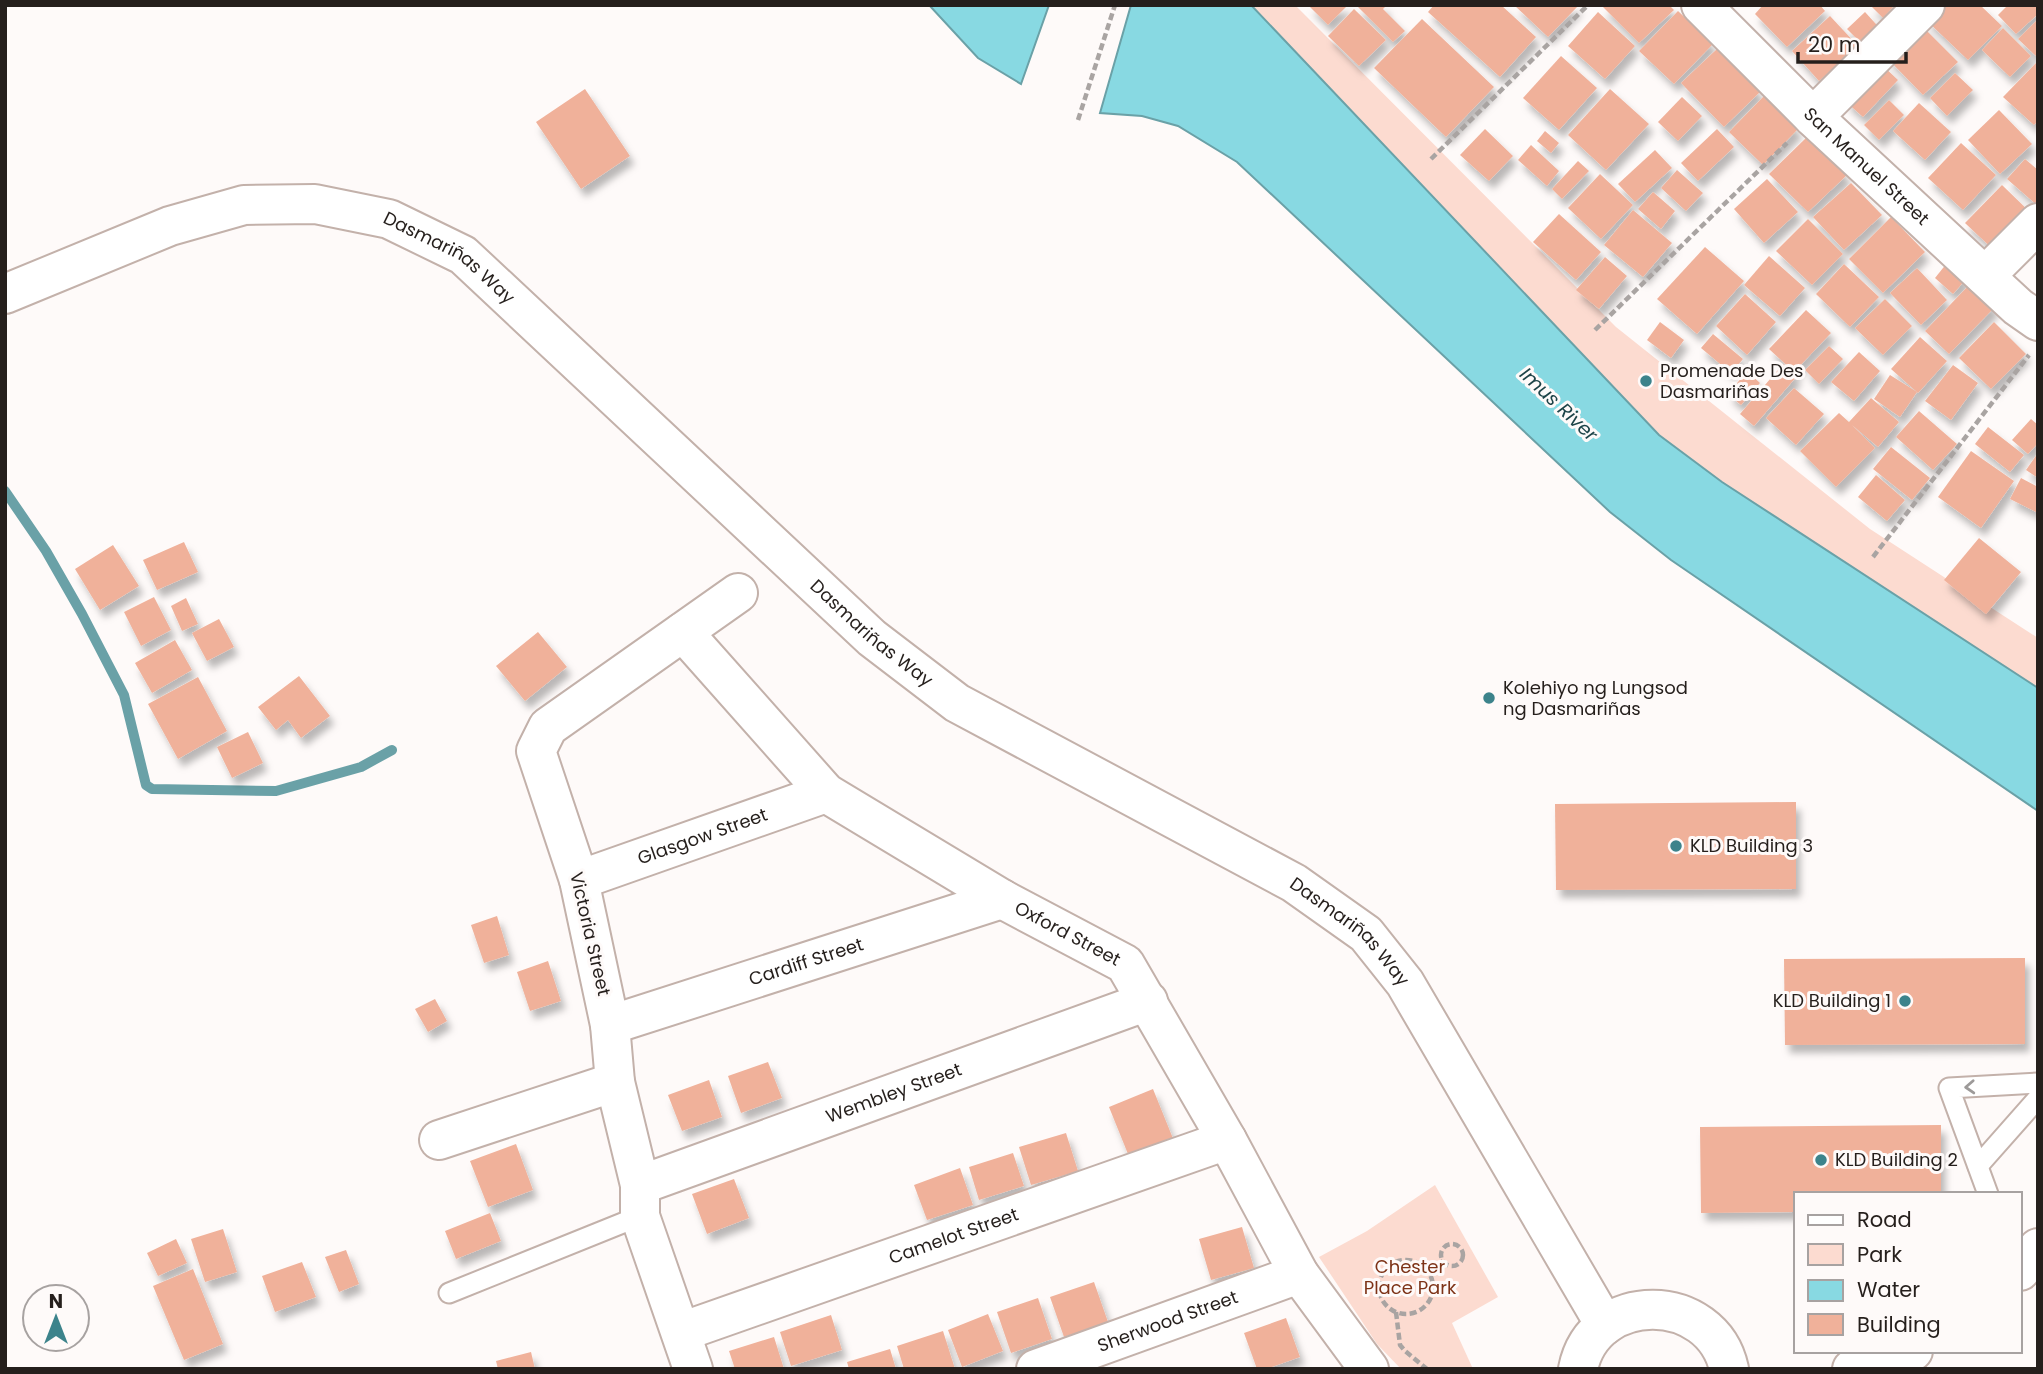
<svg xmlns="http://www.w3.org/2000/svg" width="2043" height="1374" font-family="Poppins,sans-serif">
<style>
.green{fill:#fcdbd0}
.water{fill:#88d9e2;stroke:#6aa1a7;stroke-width:2}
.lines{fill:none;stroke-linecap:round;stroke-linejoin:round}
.stream{stroke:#6aa1a7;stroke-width:10}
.building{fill:#f0b19a;filter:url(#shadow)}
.service-casing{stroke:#c3b1aa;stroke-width:23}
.minor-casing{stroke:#c3b1aa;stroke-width:42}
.tertiary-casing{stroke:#c3b1aa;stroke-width:42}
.path{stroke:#a9a4a2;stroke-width:4.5;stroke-dasharray:7 3.5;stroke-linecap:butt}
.service{stroke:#fff;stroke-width:19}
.minor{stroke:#fff;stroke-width:38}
.tertiary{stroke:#fff;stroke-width:38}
.oneway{stroke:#9d9a99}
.poi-dot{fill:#3c838b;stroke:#fefaf9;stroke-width:2.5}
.labels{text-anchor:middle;stroke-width:6;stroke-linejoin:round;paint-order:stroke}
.street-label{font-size:18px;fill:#251f1c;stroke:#fefaf9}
.poi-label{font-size:18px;fill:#251f1c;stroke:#fefaf9;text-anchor:start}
.park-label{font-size:18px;fill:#7d3317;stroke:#fefaf9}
.water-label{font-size:19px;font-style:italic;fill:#1e4448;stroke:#fefaf9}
</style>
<defs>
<filter id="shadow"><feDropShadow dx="4.5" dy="8" stdDeviation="3.5" flood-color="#0004"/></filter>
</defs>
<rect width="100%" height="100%" fill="#fefaf9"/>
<g class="green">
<path d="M1251 5H1295L1616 327 1870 529 2038 638V688L1722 482 1659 435Z"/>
<path d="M1435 1185 1498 1297 1452 1323 1473 1369H1401L1377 1344 1319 1257 1367 1231Z"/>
</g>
<g class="water">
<path d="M929 5H1049L1021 84 978 58Z"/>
<path d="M1131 5H1251L1659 435 1722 482 2038 688V811L1671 560 1610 512 1237 162 1178 126 1142 116 1100 113Z"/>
</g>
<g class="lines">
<path class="stream" d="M5 491 46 551 82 614 124 695 146 785 152 789 276 791 361 767 392 750"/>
</g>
<g class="building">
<path d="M1308 5H1348L1328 25Z"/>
<path d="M1356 5H1387L1383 9 1405 31 1393 42Z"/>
<path d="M1434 5H1501L1536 37 1500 77 1428 12Z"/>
<path d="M1514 5H1579L1548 37Z"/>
<path d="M1604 5H1669L1674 10 1639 43 1603 7Z"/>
<path d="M1763 5H1820L1825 11 1787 47 1755 14Z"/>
<path d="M1870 5H1895L1883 18Z"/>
<path d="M1941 5H1980L2002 26 1968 60 1926 20Z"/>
<path d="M2008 5H2038V14L2016 34 1998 15Z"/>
<path d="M1354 9 1386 40 1359 66 1328 36Z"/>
<path d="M1678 11 1713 44 1674 84 1639 51Z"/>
<path d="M1598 12 1635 46 1605 79 1568 46Z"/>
<path d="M1865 12 1885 34 1868 50 1847 29Z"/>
<path d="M1830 16 1858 46 1819 81 1792 51Z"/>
<path d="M1422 19 1494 87 1446 137 1374 68Z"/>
<path d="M2038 19V55L2037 57 2018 39Z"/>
<path d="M1921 25 1958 62 1923 95 1887 58Z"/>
<path d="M2003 28 2031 56 2010 77 1982 50Z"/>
<path d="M1717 49 1760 92 1724 127 1681 83Z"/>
<path d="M1561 56 1597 88 1559 130 1523 98Z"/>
<path d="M2036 63 2038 121 2034 125 2003 97Z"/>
<path d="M1881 64 1898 80 1863 117 1845 101Z"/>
<path d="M1955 73 1973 90 1947 116 1930 98Z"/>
<path d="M585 89 630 156 581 189 536 122Z"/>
<path d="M1610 89 1649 124 1606 170 1568 135Z"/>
<path d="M1764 96 1798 129 1763 165 1729 132Z"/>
<path d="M1682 97 1702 116 1678 141 1658 122Z"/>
<path d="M1889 100 1904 115 1879 140 1864 125Z"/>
<path d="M1919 103 1951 132 1925 160 1893 131Z"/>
<path d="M1999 110 2032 144 2000 174 1968 140Z"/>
<path d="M1485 129 1513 156 1489 181 1460 155Z"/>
<path d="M1717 129 1734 147 1698 181 1681 163Z"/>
<path d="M1545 131 1559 143 1551 153 1537 141Z"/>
<path d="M1808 136 1847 175 1808 212 1769 174Z"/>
<path d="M1961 143 1996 175 1963 210 1928 178Z"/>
<path d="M1531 145 1559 171 1547 186 1518 160Z"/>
<path d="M1655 150 1672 168 1635 202 1618 184Z"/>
<path d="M2025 159 2038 170V206L2007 179Z"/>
<path d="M1578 161 1589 171 1562 199 1552 189Z"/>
<path d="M1677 170 1703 193 1686 211 1661 188Z"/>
<path d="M1600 174 1633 205 1601 239 1568 208Z"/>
<path d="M1767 179 1798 212 1764 243 1734 209Z"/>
<path d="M1851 183 1882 215 1844 250 1813 217Z"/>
<path d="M2002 185 2035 217 1998 254 1965 223Z"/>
<path d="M1653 192 1675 211 1661 229 1638 209Z"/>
<path d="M1633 210 1672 243 1643 277 1604 245Z"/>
<path d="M1559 214 1601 252 1576 280 1533 242Z"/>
<path d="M1891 217 1925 252 1883 293 1849 259Z"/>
<path d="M1808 219 1843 254 1812 285 1776 251Z"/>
<path d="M1705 247 1744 281 1697 334 1657 299Z"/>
<path d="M1769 256 1805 288 1780 316 1744 285Z"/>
<path d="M1605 257 1627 276 1599 309 1576 290Z"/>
<path d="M1947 263 1967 278 1953 294 1935 278Z"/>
<path d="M1844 264 1879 297 1850 327 1816 294Z"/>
<path d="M1917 268 1947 300 1921 325 1890 293Z"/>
<path d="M1970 284 1995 307 1949 354 1925 331Z"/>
<path d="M1745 294 1776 322 1747 355 1716 326Z"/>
<path d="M1885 299 1912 326 1883 355 1855 328Z"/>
<path d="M1806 310 1831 333 1794 372 1769 349Z"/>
<path d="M1660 322 1684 340 1671 358 1647 340Z"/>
<path d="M1994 322 2026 354 1991 389 1959 358Z"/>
<path d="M1713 334 1743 359 1731 373 1701 348Z"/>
<path d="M1920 337 1947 361 1918 393 1891 369Z"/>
<path d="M1829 346 1843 359 1819 384 1805 370Z"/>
<path d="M1859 352 1880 371 1854 401 1831 382Z"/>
<path d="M1783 364 1797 376 1754 426 1740 414Z"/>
<path d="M1953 365 1978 383 1951 420 1925 401Z"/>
<path d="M1747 371 1760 383 1741 405 1728 394Z"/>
<path d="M1890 375 1917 392 1900 417 1874 399Z"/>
<path d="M1794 388 1824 414 1796 445 1766 418Z"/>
<path d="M1871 398 1899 422 1878 447 1852 425 1875 448 1836 487 1800 451 1839 413 1849 422Z"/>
<path d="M1919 411 1957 444 1933 470 1896 437Z"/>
<path d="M2031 419 2038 425V443L2028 454 2012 440Z"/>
<path d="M1988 427 2024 455 2010 472 1975 444Z"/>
<path d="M1891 447 1930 478 1912 500 1873 469Z"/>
<path d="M1971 451 2014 481 1981 528 1938 497Z"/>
<path d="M2038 453V478L2026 470Z"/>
<path d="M1876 475 1905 500 1887 521 1858 497Z"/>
<path d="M2021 478 2038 487V513L2010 499Z"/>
<path d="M1979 538 2021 572 1986 614 1944 580Z"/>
<path d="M184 542 198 572 157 590 143 560Z"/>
<path d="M113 545 139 586 100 610 75 569Z"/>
<path d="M154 597 171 630 141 646 124 612Z"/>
<path d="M186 598 198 624 182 631 171 606Z"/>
<path d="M219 619 234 647 207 661 192 633Z"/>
<path d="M538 632 567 667 525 701 496 666Z"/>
<path d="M175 640 192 670 152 693 135 663Z"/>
<path d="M299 676 330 716 301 738 288 720 276 730 258 707Z"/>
<path d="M198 677 227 731 178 759 148 704Z"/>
<path d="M248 732 263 763 232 778 217 747Z"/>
<path d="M1796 802V889L1556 890 1555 804Z"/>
<path d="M497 916 509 955 484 963 471 925Z"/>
<path d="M2025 958V1044L1785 1045 1784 959Z"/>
<path d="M548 961 561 1001 530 1011 517 972Z"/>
<path d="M435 999 447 1021 428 1032 415 1009Z"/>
<path d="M768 1062 782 1098 741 1113 728 1076Z"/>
<path d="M709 1080 722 1117 682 1131 668 1095Z"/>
<path d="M1153 1089 1174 1141 1130 1159 1109 1107Z"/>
<path d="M1941 1125V1194H1796V1212L1701 1213 1700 1127Z"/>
<path d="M1066 1133 1078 1171 1031 1185 1019 1147Z"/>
<path d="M516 1144 533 1190 488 1207 470 1161Z"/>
<path d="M1013 1153 1024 1186 979 1200 969 1167Z"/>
<path d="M960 1168 973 1205 927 1220 914 1185Z"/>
<path d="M734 1179 749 1218 707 1234 692 1194Z"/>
<path d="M490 1213 501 1241 456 1259 445 1231Z"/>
<path d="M1242 1227 1254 1268 1211 1280 1199 1239Z"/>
<path d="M223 1229 237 1272 205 1282 191 1239Z"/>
<path d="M176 1239 187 1263 158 1276 147 1253Z"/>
<path d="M346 1250 359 1284 339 1292 325 1257Z"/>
<path d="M302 1262 316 1297 275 1312 262 1276Z"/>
<path d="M193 1269 223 1344 184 1360 153 1286Z"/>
<path d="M1094 1282 1108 1322 1064 1337 1050 1297Z"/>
<path d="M1038 1298 1052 1339 1011 1353 997 1312Z"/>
<path d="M988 1314 1003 1351 962 1367 948 1330Z"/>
<path d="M831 1315 842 1350 791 1366 780 1332Z"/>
<path d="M1286 1318 1300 1357 1266 1369H1257L1244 1333Z"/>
<path d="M943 1331 955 1369H904L897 1346Z"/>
<path d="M774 1337 784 1369H735L729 1351Z"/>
<path d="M890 1349 896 1369H849L847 1362Z"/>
<path d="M531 1352 535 1369H498L496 1361Z"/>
</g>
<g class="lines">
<defs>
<g id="service">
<path d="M1978 1166 2038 1098"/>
<path d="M1988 1194 1949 1088 2038 1083"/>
<path d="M449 1293 640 1216"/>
</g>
<g id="minor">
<path d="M1813 117 1925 5"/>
<path d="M1985 276 2038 223"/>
<path id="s1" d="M683 632 826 793 1002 899 1125 964 1227 1140 1299 1274 1369 1369"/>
<path id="s2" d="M579 880 826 793"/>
<path id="s3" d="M610 1025 1002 899"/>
<path d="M439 1140 615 1082"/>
<path id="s4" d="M640 1185 1148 1001"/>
<path d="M2020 1271 2038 1248"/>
<path id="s5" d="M681 1332 1227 1140"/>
<path d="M693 1369 640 1216V1185L615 1082 610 1025 579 880 536 751 548 727 738 593"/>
<path id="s6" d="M1036 1369 1299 1274"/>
<path d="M1852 1369 1913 1351"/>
</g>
<g id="tertiary">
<path id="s7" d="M1701 5 1813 117 2018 307 2038 321"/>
<path id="s8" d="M5 294 170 226 244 205 315 204 389 219 463 255 872 638 957 703 1294 883 1366 934 1405 983 1605 1325"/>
<path d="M1578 1369C1594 1289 1712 1291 1729 1369"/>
</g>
</defs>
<use href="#service" class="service-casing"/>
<use href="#minor" class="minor-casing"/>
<use href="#tertiary" class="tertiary-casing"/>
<g class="path">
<path d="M1078 120 1115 5"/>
<path d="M1431 159 1588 5"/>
<path d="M1595 330 1787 143"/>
<path d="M1873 557 2029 355"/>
<circle cx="1452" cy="1255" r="11"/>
<circle cx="1406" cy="1287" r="27"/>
<path d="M1429 1271 1443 1261"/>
<path d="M1396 1312 1400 1345 1405 1351 1427 1369"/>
</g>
<use href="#service" class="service"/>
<use href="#minor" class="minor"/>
<use href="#tertiary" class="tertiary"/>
</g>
<defs><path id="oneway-chevron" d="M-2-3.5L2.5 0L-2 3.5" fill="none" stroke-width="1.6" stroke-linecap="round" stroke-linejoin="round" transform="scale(1.75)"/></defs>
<use class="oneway" href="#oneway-chevron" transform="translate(1970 1087) rotate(177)"/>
<g class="poi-dot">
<circle cx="1646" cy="381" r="7"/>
<circle cx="1489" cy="698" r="7"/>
<circle cx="1676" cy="846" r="7"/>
<circle cx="1905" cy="1001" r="7"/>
<circle cx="1821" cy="1160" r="7"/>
</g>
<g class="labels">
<g class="street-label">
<text dy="6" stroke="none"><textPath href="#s7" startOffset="231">San Manuel Street</textPath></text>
<text dy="6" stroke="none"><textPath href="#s8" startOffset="474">Dasmariñas Way</textPath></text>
<text dy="6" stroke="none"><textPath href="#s8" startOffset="1041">Dasmariñas Way</textPath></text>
<text dy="6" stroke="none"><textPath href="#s2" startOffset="131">Glasgow Street</textPath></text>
<text transform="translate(590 934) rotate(77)" y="6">Victoria Street</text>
<text dy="6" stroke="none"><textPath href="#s1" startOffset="495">Oxford Street</textPath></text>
<text dy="6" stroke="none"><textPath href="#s8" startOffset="1608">Dasmariñas Way</textPath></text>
<text dy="6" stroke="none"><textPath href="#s3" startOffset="206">Cardiff Street</textPath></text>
<text dy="6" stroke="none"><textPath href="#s4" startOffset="270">Wembley Street</textPath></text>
<text dy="6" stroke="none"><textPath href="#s5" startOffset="289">Camelot Street</textPath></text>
<text dy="6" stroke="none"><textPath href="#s6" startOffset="140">Sherwood Street</textPath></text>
</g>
<g class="poi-label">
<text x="1660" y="377">Promenade Des<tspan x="1660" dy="21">Dasmariñas</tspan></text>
<text x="1503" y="694">Kolehiyo ng Lungsod<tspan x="1503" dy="21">ng Dasmariñas</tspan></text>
<text x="1690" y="852">KLD Building 3</text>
<text x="1891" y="1007" text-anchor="end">KLD Building 1</text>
<text x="1835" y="1166">KLD Building 2</text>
</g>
<g class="park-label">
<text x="1410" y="1273">Chester<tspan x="1410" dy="21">Place Park</tspan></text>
</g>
<g class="water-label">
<text transform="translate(1559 404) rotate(43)" y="7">Imus River</text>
</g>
</g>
<rect width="2043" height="1374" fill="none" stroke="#251f1c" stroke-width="14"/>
<rect x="1794" y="1192" width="228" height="161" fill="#fefaf9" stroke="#a7a2a1" stroke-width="2"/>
<rect x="1808" y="1215" width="35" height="10" fill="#ffffff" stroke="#a7a2a1" stroke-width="2"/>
<text x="1857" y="1227" font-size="21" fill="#251f1c">Road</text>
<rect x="1808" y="1244" width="35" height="21" fill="#fcdbd0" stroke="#a7a2a1" stroke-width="2"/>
<text x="1857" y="1262" font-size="21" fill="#251f1c">Park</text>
<rect x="1808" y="1280" width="35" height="21" fill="#88d9e2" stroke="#a7a2a1" stroke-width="2"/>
<text x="1857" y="1297" font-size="21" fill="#251f1c">Water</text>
<rect x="1808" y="1314" width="35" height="21" fill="#f0b19a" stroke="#a7a2a1" stroke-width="2"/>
<text x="1857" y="1332" font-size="21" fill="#251f1c">Building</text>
<g transform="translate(56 1318)"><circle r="33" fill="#fefaf9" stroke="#a7a2a1" stroke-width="2"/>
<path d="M0-5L12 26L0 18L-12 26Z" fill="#3c838b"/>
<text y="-10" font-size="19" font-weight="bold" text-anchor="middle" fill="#251f1c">N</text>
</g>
<path d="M1798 52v10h108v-10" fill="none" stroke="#251f1c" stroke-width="3.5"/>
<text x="1808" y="52" font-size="21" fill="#251f1c" stroke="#fefaf9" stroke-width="5" paint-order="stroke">20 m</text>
</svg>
